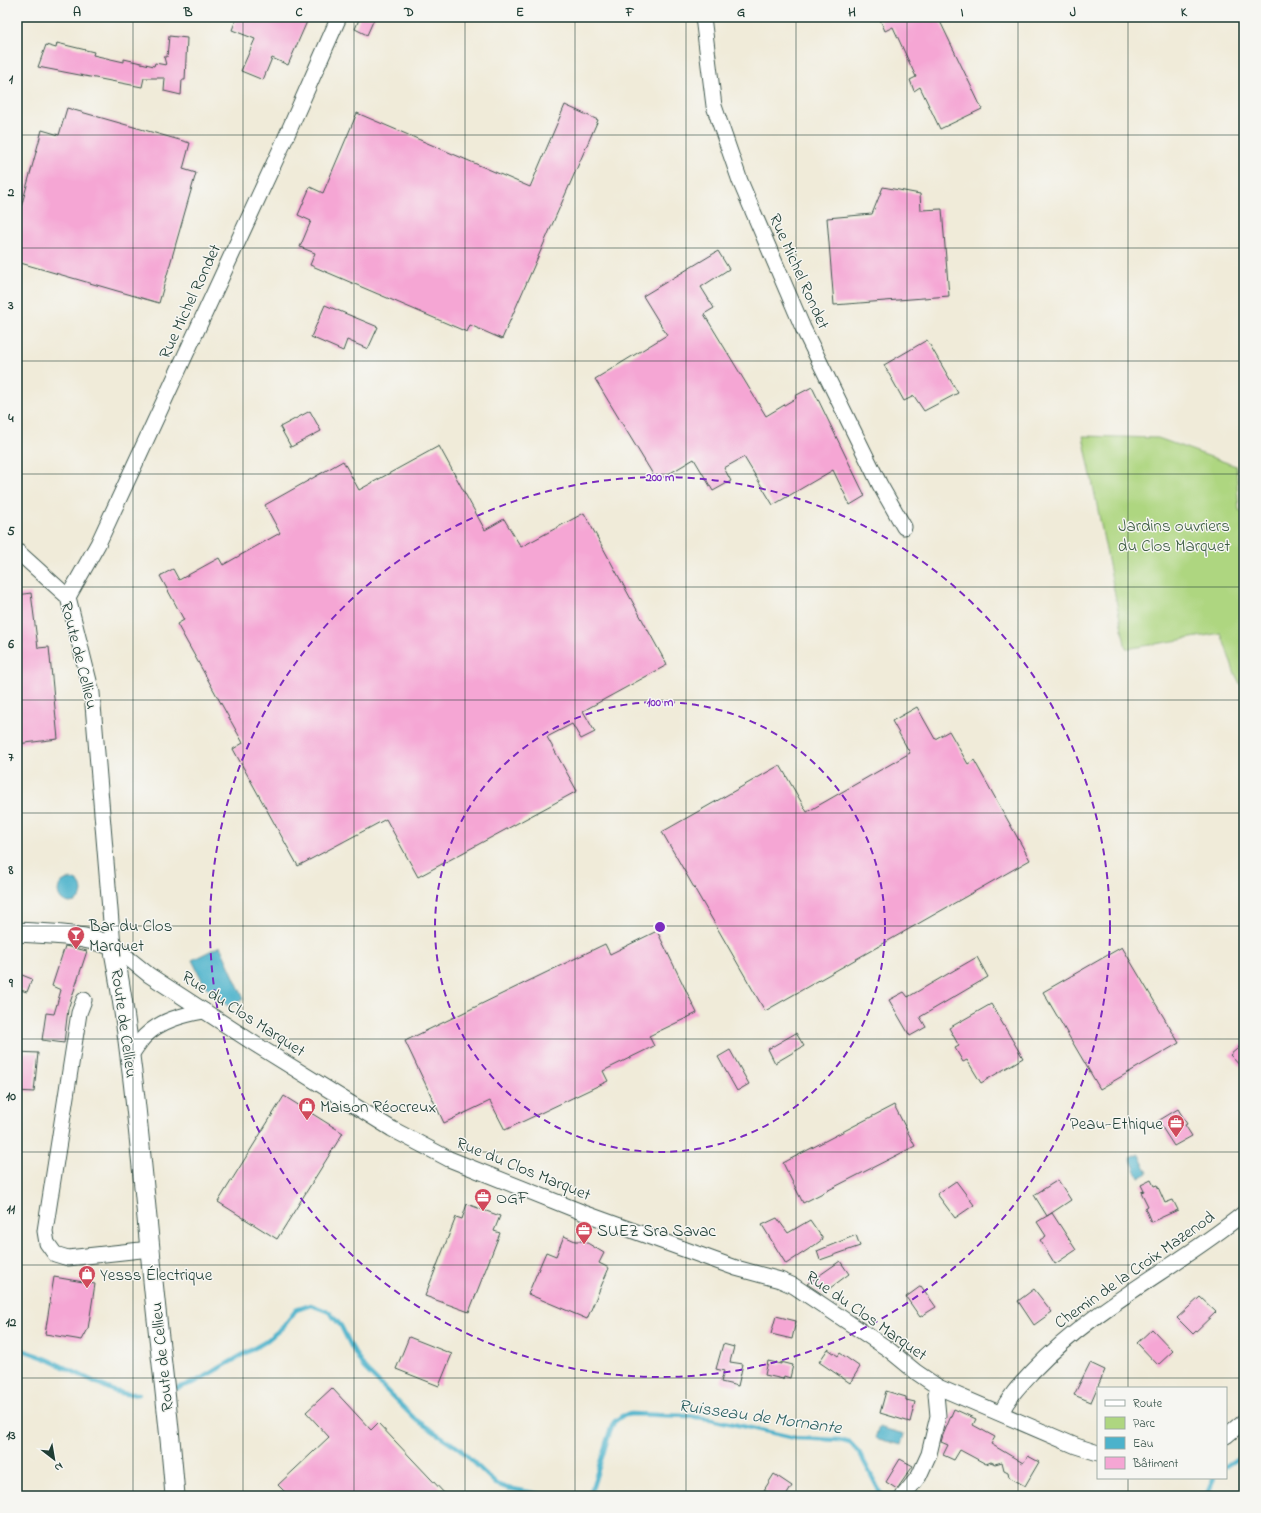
<svg xmlns="http://www.w3.org/2000/svg" width="1261" height="1513" font-family="'Indie Flower',sans-serif">
<style>
.green{fill:#aed680;stroke:#668a5a}
.water{fill:#4cb2cb;stroke:#367880}
.lines{fill:none;stroke-linecap:round;stroke-linejoin:round}
.stream{stroke:#4cb2cb;stroke-width:4.5}
.building{fill:#f5a6d4}
.minor-casing{stroke:#3e574d;stroke-width:17}
.major-casing{stroke:#3e574d;stroke-width:21}
.minor{stroke:#fff;stroke-width:15}
.major{stroke:#fff;stroke-width:19}
.grid{fill:none;stroke:#1f3d34;stroke-width:1;stroke-opacity:0.55}
.ring{fill:none;stroke:#7b2cbf;stroke-width:2;stroke-dasharray:7 5}
.labels{text-anchor:middle;stroke-width:3;stroke-linejoin:round;paint-order:stroke}
.street-label{font-size:17px;fill:#1f3d34;stroke:#f6f6f2}
.park-label{font-size:17px;fill:#3c5c43;stroke:#f6f6f2}
.poi-label{font-size:17px;fill:#1f3d34;stroke:#f6f6f2;text-anchor:start}
.water-label{font-size:18px;font-style:italic;fill:#2c6061;stroke:#f6f6f2}
.centre{fill:#7b2cbf;stroke:#f6f6f2;stroke-width:2}
.ring-label{font-size:12px;text-anchor:middle;font-weight:bold;fill:#7b2cbf;stroke:#f6f6f2;stroke-width:3;stroke-linejoin:round;paint-order:stroke}
.neatline{fill:none;stroke:#1f3d34;stroke-width:1.5}
.grid-label{font-size:13px;text-anchor:middle;font-weight:bold;fill:#1f3d34}
</style>
<rect width="100%" height="100%" fill="#f6f6f2"/>
<filter id="ink" filterUnits="userSpaceOnUse"><feTurbulence type="fractalNoise" baseFrequency=".025" numOctaves="2"/><feDisplacementMap in="SourceGraphic" scale="8" xChannelSelector="R" yChannelSelector="G"/><feConvolveMatrix kernelMatrix="1 2 1 2 8 2 1 2 1" color-interpolation-filters="sRGB"/></filter>
<filter id="wash" filterUnits="userSpaceOnUse"><feTurbulence type="fractalNoise" baseFrequency=".012" numOctaves="4" result="noise"/><feDisplacementMap in="SourceGraphic" scale="16" xChannelSelector="R" yChannelSelector="G"/><feGaussianBlur stdDeviation="0.9" result="paint"/><feColorMatrix in="noise" values="0 0 0 0 0 0 0 0 0 0 0 0 0 0 0 0 0 1.4 0 .05"/><feComposite in="paint" operator="in"/></filter>
<g filter="url(#wash)">
<rect width="100%" height="100%" fill="#f0ebd9"/>
<path class="green" d="M1083 436 1158 438 1236 466 1239 510 1244 515V691L1234 672 1221 633 1126 649Z"/>
<g class="water">
<circle cx="70" cy="891" r="12"/>
<path d="M220 946 244 999 229 1007 205 986 192 960Z"/>
<path d="M1139 1154 1148 1173 1139 1178 1130 1158Z"/>
<path d="M879 1427 904 1434 901 1445 875 1438Z"/>
</g>
<g class="lines">
<g class="stream">
<path d="M17 1348 47 1359 114 1391 126 1394H139"/>
<path d="M177 1388 195 1382 265 1342 283 1327 296 1310 311 1305 329 1312 341 1326 351 1346 364 1368 415 1419 460 1449 496 1484 507 1488 550 1496"/>
<path d="M1226 1466 1244 1454"/>
<path d="M586 1496 592 1489 610 1431 614 1422 622 1416 631 1414 687 1416 711 1419 795 1438 839 1440 850 1443 859 1452 882 1496"/>
<path d="M1113 1496 1145 1494 1153 1496"/>
<path d="M1206 1496 1214 1478"/>
</g>
</g>
<g id="blocks">
<g class="building">
<path d="M237 17H309L288 65 272 58 263 80 241 71 255 39 232 30Z"/>
<path d="M360 17H375L367 35 355 29Z"/>
<path d="M879 17H938L982 109 940 129 920 87 914 91 910 80 916 77 893 27 885 31Z"/>
<path d="M169 36 187 38 185 80H182L181 95 164 91 165 78H144L142 87 38 67 46 45 56 48 57 43 94 52 93 55 124 62V59L154 66 155 63 166 65 164 57H167Z"/>
<path d="M565 105 598 120 502 339 470 325 467 332 310 265 315 253 300 247 311 221 298 215 310 187 323 193 357 113 530 187Z"/>
<path d="M67 108 190 143 183 169 196 173 159 303 17 262V222L42 130 59 135Z"/>
<path d="M883 187 920 194 921 210 942 209 949 296 834 305 827 218 872 214Z"/>
<path d="M718 251 729 269 701 287 714 308 704 314 766 416 796 398 795 396 812 387 865 496 850 505 833 470 773 505 744 457 724 468 731 481 713 491 694 459 657 481 595 379 667 335 643 296Z"/>
<path d="M325 305 378 327 368 349 347 340 343 351 311 337Z"/>
<path d="M927 340 958 393 924 411 914 396 904 401 884 365Z"/>
<path d="M310 411 321 431 291 447 280 427Z"/>
<path d="M439 446 485 530 504 519 521 547 584 513 667 665 583 711 595 732 581 739 572 724 547 737 577 791 418 877 386 819 298 866 233 749 243 743 177 624 184 620 160 576 173 569 179 580 219 558 223 565 280 533 265 505 343 461 359 490Z"/>
<path d="M31 593 38 648 49 647 58 739 17 744V595Z"/>
<path d="M917 707 935 739 949 731 968 764 974 760 1030 860 765 1011 662 832 780 765 807 812 910 753 892 721Z"/>
<path d="M657 931 697 1013 649 1036 654 1046 603 1071 608 1081 505 1130 490 1101 444 1123 405 1041 605 944 610 954Z"/>
<path d="M65 946 87 951 68 1009 64 1043 42 1040 46 1013 54 1014 61 990 52 986Z"/>
<path d="M1122 947 1179 1043 1100 1089 1043 992Z"/>
<path d="M977 957 988 977 920 1017 926 1027 910 1036 889 1000 904 992 908 997Z"/>
<path d="M17 973 32 979 27 992 17 989Z"/>
<path d="M991 1004 1023 1058 981 1083 967 1060 963 1062 955 1048 959 1046 949 1028Z"/>
<path d="M796 1033 804 1046 775 1063 768 1049Z"/>
<path d="M1244 1043V1070L1230 1055Z"/>
<path d="M730 1050 749 1084 737 1091 718 1057Z"/>
<path d="M17 1052 38 1053 34 1092 17 1091Z"/>
<path d="M284 1096 343 1133 277 1239 218 1202Z"/>
<path d="M894 1105 915 1146 803 1203 783 1163Z"/>
<path d="M1178 1109 1187 1124 1185 1125 1192 1136 1174 1146 1158 1121Z"/>
<path d="M1058 1180 1071 1200 1047 1216 1034 1195Z"/>
<path d="M1151 1180 1154 1186 1157 1185 1165 1203 1173 1200 1178 1210 1151 1222 1145 1208 1148 1206 1141 1192 1144 1191 1141 1185Z"/>
<path d="M956 1181 974 1205 955 1218 937 1194Z"/>
<path d="M467 1204 500 1216 494 1231 500 1233 469 1312 425 1296 456 1217 462 1219Z"/>
<path d="M1052 1213 1076 1250 1055 1264 1040 1240 1046 1236 1037 1222Z"/>
<path d="M777 1218 788 1233 810 1220 823 1239 815 1245 786 1264 762 1225Z"/>
<path d="M856 1235 860 1246 820 1260 817 1251Z"/>
<path d="M564 1236 575 1241H584L604 1253 599 1263 609 1268 587 1319 528 1294 546 1252 556 1256Z"/>
<path d="M840 1261 849 1274 822 1294 807 1284Z"/>
<path d="M54 1277 95 1284 88 1329 82 1340 45 1334Z"/>
<path d="M921 1286 936 1307 920 1317 906 1297Z"/>
<path d="M1034 1289 1052 1312 1034 1325 1018 1301Z"/>
<path d="M1200 1297 1216 1312 1193 1334 1177 1318Z"/>
<path d="M776 1316 796 1321 792 1339 771 1334Z"/>
<path d="M1152 1329 1173 1351 1158 1365 1137 1343Z"/>
<path d="M409 1337 452 1354 439 1386 396 1369Z"/>
<path d="M723 1344 734 1347 730 1362 743 1364 738 1386 721 1382 724 1371 716 1369Z"/>
<path d="M828 1349 838 1356 840 1353 860 1367 850 1383 819 1362Z"/>
<path d="M768 1361 781 1364V1362L793 1365 790 1378 784 1376 783 1379 765 1375Z"/>
<path d="M1090 1363 1105 1370 1091 1402 1074 1395Z"/>
<path d="M332 1388 371 1430 378 1423 447 1496H289L278 1485 329 1437 306 1412Z"/>
<path d="M886 1391 906 1397V1400L915 1402 910 1422 880 1413Z"/>
<path d="M954 1409 976 1419 973 1425 995 1437 991 1444 1023 1463 1028 1456 1039 1462 1025 1486 1009 1477 1008 1472 1004 1470 1002 1462 995 1464 991 1462 986 1464 960 1450 954 1460 943 1455 948 1445 941 1442 943 1435Z"/>
<path d="M900 1459 913 1466 897 1489 886 1482Z"/>
<path d="M774 1474 792 1486 786 1496H773L764 1490Z"/>
</g>
</g>
</g>
<g filter="url(#ink)">
<use href="#blocks" fill-opacity="0" stroke="#3e574d" stroke-width="1"/>
<g class="lines">
<defs>
<g id="minor">
<path d="M703 17 714 106 740 181 803 328 880 485 904 527"/>
<path d="M17 551 68 597 92 693 113 946 149 975 255 1044 392 1129 449 1159 584 1213 736 1268 780 1280 794 1286 888 1349 916 1372 938 1387 1076 1446 1098 1453"/>
<path d="M68 597 98 544 282 146 339 17"/>
<path d="M84 1000 79 1013 45 1231 47 1243 55 1254 68 1258 150 1249"/>
<path d="M130 1056C135 1050 139 1042 145 1036 161 1020 183 1015 204 1011"/>
<path d="M1001 1413C1009 1396 1021 1384 1034 1370 1095 1306 1176 1268 1244 1213"/>
<path d="M1226 1436 1244 1421"/>
<path d="M903 1496 919 1476 929 1454 938 1416 936 1394 938 1387"/>
</g>
<path id="major" d="M17 932C50 934 82 934 113 946 132 1046 140 1148 150 1249 157 1331 169 1413 175 1496"/>
</defs>
<use href="#minor" class="minor-casing"/>
<use href="#major" class="major-casing"/>
<use href="#minor" class="minor"/>
<use href="#major" class="major"/>
</g>
</g>
<path class="grid" d="M133 17V1496M243 17V1496M354 17V1496M465 17V1496M575 17V1496M686 17V1496M796 17V1496M907 17V1496M1018 17V1496M1128 17V1388M17 135H1244M17 248H1244M17 361H1244M17 474H1244M17 587H1244M17 700H1244M17 813H1244M17 926H1244M17 1039H1244M17 1152H1244M17 1265H1244M17 1378H1244M1128 1478V1496"/>
<g class="ring">
<circle cx="660" cy="927" r="225"/>
<circle cx="660" cy="927" r="450"/>
</g>
<defs>
<symbol id="bar-pin" viewBox="-11 -11 22 30"><path d="M0 17L-7.5 6A9.5 9.5 0 1 1 7.5 6Z" fill="#d1495b" stroke="#f6f6f2"/><path d="M-6-5H6L.8 .8V4.5H3.5V6h-7V4.5H-.8V.8Z" fill="#fff"/></symbol>
<symbol id="shop-pin" viewBox="-11 -11 22 30"><path d="M0 17L-7.5 6A9.5 9.5 0 1 1 7.5 6Z" fill="#d1495b" stroke="#f6f6f2"/><path d="M-5-2.5h2.3a2.7 3.5 0 0 1 5.4 0H5L5.5 6h-11ZM-1.5-2.5h3a1.5 2.3 0 0 0-3 0Z" fill="#fff"/></symbol>
<symbol id="office-pin" viewBox="-11 -11 22 30"><path d="M0 17L-7.5 6A9.5 9.5 0 1 1 7.5 6Z" fill="#d1495b" stroke="#f6f6f2"/><path d="M-6-3h4V-5.5h4V-3h4V5H-6ZM-1-4.5V-3h2v-1.5ZM-6 0V1H6V0Z" fill="#fff"/></symbol>
</defs>
<g fill-rule="evenodd">
<use href="#bar-pin" x="66" y="925" width="20" height="27"/>
<use href="#shop-pin" x="297" y="1096" width="20" height="27"/>
<use href="#office-pin" x="1166" y="1113" width="20" height="27"/>
<use href="#office-pin" x="473" y="1187" width="20" height="27"/>
<use href="#office-pin" x="574" y="1220" width="20" height="27"/>
<use href="#shop-pin" x="77" y="1264" width="20" height="27"/>
</g>
<g class="labels">
<g class="street-label">
<text transform="translate(800 271) rotate(66)" y="6">Rue Michel Rondet</text>
<text transform="translate(189 301) rotate(-65)" y="6">Rue Michel Rondet</text>
<text transform="translate(80 655) rotate(76)" y="6">Route de Cellieu</text>
<text transform="translate(244 1013) rotate(33)" y="6">Rue du Clos Marquet</text>
<text transform="translate(125 1023) rotate(82)" y="6">Route de Cellieu</text>
<text transform="translate(524 1168) rotate(22)" y="6">Rue du Clos Marquet</text>
<text transform="translate(1134 1269) rotate(-35)" y="6">Chemin de la Croix Mazenod</text>
<text transform="translate(867 1315) rotate(35)" y="6">Rue du Clos Marquet</text>
<text transform="translate(161 1357) rotate(-96)" y="6">Route de Cellieu</text>
</g>
<g class="park-label">
<text x="1174" y="531">Jardins ouvriers<tspan x="1174" dy="20">du Clos Marquet</tspan></text>
</g>
<g class="poi-label">
<text x="89" y="931">Bar du Clos<tspan x="89" dy="20">Marquet</tspan></text>
<text x="320" y="1112">Maison Réocreux</text>
<text x="1163" y="1129" text-anchor="end">Peau-Ethique</text>
<text x="496" y="1203">OGF</text>
<text x="597" y="1236">SUEZ Sra Savac</text>
<text x="100" y="1280">Yesss Électrique</text>
</g>
<g class="water-label">
<text transform="translate(760 1416) rotate(8)" y="6">Ruisseau de Mornante</text>
</g>
</g>
<circle cx="660" cy="927" r="6" class="centre"/>
<g class="ring-label">
<text x="660" y="481">200 m</text>
<text x="660" y="706">100 m</text>
</g>
<rect width="1261" height="1513" fill="none" stroke="#f6f6f2" stroke-width="44"/>
<rect x="1097" y="1387" width="130" height="92" fill="#f6f6f2" stroke="#a0aca6"/>
<rect x="1105" y="1400" width="20" height="6" fill="#ffffff" stroke="#a0aca6"/>
<text x="1133" y="1407" font-size="12" fill="#1f3d34">Route</text>
<rect x="1105" y="1417" width="20" height="12" fill="#aed680" stroke="#a0aca6"/>
<text x="1133" y="1427" font-size="12" fill="#1f3d34">Parc</text>
<rect x="1105" y="1437" width="20" height="12" fill="#4cb2cb" stroke="#a0aca6"/>
<text x="1133" y="1447" font-size="12" fill="#1f3d34">Eau</text>
<rect x="1105" y="1457" width="20" height="12" fill="#f5a6d4" stroke="#a0aca6"/>
<text x="1133" y="1467" font-size="12" fill="#1f3d34">Bâtiment</text>
<g transform="translate(54 1459) rotate(149)" stroke="#f6f6f2" stroke-width="3" paint-order="stroke">
<path d="M0-3L7 15L0 10L-7 15Z" fill="#1f3d34"/>
<text y="-6" font-size="11" font-weight="bold" text-anchor="middle" fill="#1f3d34">N</text>
</g>
<rect x="22" y="22" width="1217" height="1469" class="neatline"/>
<g class="grid-label">
<text x="77" y="16">A</text>
<text x="188" y="16">B</text>
<text x="299" y="16">C</text>
<text x="409" y="16">D</text>
<text x="520" y="16">E</text>
<text x="630" y="16">F</text>
<text x="741" y="16">G</text>
<text x="852" y="16">H</text>
<text x="962" y="16">I</text>
<text x="1073" y="16">J</text>
<text x="1184" y="16">K</text>
<text x="11" y="83">1</text>
<text x="11" y="196">2</text>
<text x="11" y="309">3</text>
<text x="11" y="422">4</text>
<text x="11" y="535">5</text>
<text x="11" y="648">6</text>
<text x="11" y="761">7</text>
<text x="11" y="874">8</text>
<text x="11" y="987">9</text>
<text x="11" y="1100">10</text>
<text x="11" y="1213">11</text>
<text x="11" y="1326">12</text>
<text x="11" y="1439">13</text>
</g>
</svg>
